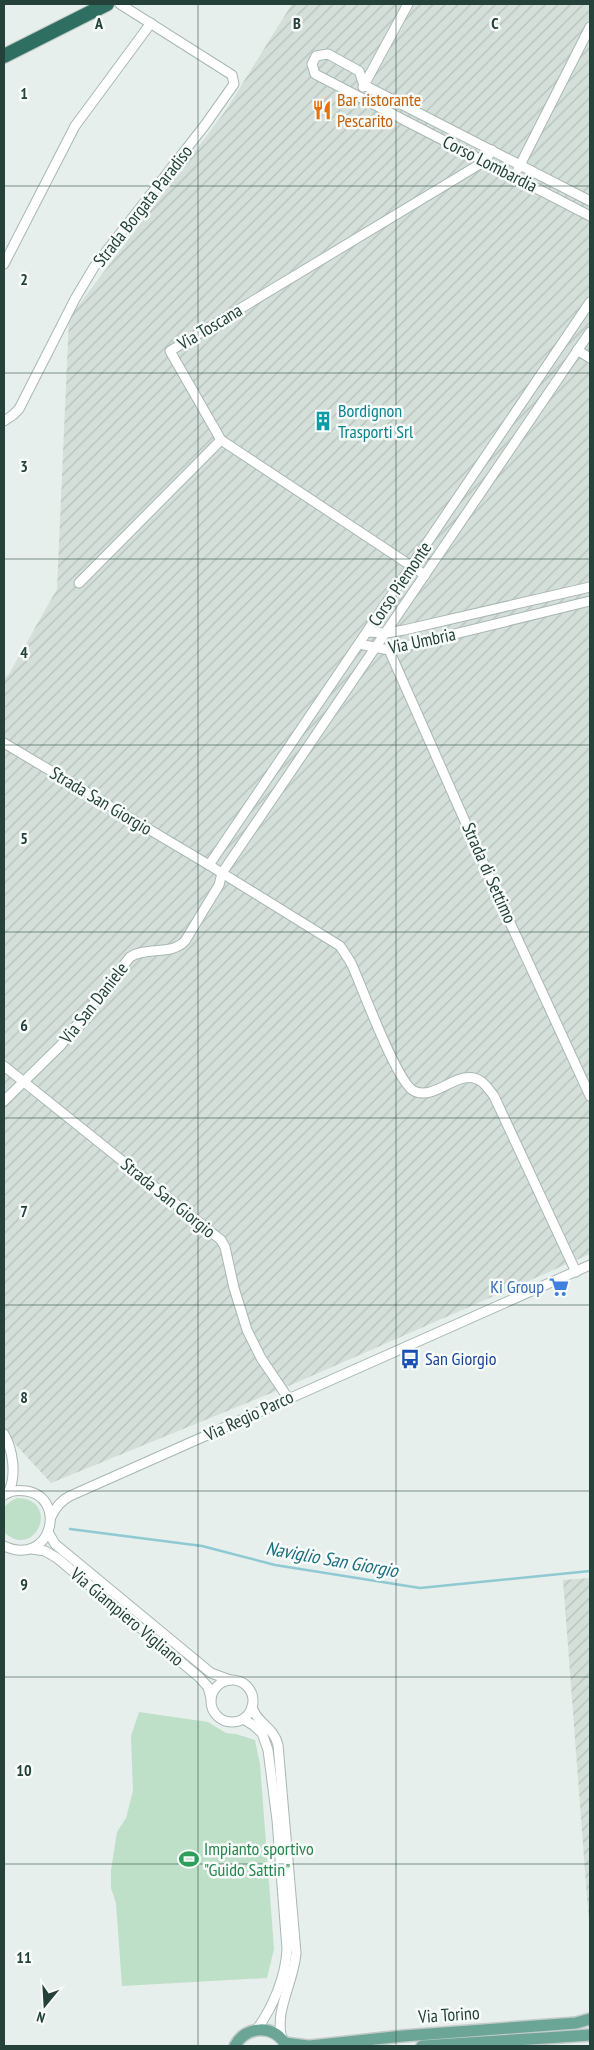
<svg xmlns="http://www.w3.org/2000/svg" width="594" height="2050" font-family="'PT Sans Narrow',sans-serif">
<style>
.industrial{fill:url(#industrial-furrows)}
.grass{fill:#bfe0c8}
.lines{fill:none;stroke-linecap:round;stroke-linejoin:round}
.stream{stroke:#8ec9d4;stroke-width:2.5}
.minor-casing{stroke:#a8b8b2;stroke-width:11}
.major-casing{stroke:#c2cac8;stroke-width:14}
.highway-casing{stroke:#c2cac8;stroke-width:16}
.minor{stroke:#fff;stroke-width:9}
.major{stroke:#6aa596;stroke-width:11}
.highway{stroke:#2f6f62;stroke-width:14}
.grid{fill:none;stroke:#24423a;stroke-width:1;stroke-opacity:0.55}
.labels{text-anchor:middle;stroke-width:5;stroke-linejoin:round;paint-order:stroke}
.food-label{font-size:18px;fill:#c56008;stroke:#f7fbf9;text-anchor:start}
.street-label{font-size:18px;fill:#24423a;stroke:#f7fbf9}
.culture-label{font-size:18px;fill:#0d838f;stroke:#f7fbf9;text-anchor:start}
.shop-label{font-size:18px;fill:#366cbe;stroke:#f7fbf9;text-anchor:end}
.transit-label{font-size:18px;fill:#164399;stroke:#f7fbf9;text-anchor:start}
.leisure-label{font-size:18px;fill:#27864d;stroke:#f7fbf9;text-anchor:start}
.water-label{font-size:19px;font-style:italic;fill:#1c6f80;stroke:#f7fbf9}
.grid-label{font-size:16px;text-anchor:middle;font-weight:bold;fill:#24423a;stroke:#f7fbf9;stroke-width:5;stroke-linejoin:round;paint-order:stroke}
</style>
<defs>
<pattern id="industrial-furrows" width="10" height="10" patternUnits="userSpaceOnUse" patternTransform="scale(1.25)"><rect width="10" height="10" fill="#d4dfda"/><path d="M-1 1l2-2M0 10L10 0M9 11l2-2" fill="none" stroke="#b6c1bc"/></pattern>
</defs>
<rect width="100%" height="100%" fill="#e6efeb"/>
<g class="industrial">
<path d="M292 4H590V1254L291 1385 51 1483 4 1432V679L9 674 57 589 69 318 226 110Z"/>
<path d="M590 1578V1937L563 1580Z"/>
</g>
<g class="grass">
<path d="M17 1498C62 1499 35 1562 4 1532V1507L11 1501Z"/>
<path d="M139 1712 208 1722 226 1733 236 1734 255 1740 260 1764 274 1949 267 1978 122 1986 116 1903 111 1888V1870L117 1832 126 1818 133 1791 131 1736Z"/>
</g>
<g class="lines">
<path class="stream" d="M70 1529 202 1546 275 1565 420 1588 590 1571"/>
<defs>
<g id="minor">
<path d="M363 87 408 4"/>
<path d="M518 169 590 27"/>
<path d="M590 201 364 85 359 71 328 54 316 56 312 64 315 74 590 216"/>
<path d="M4 264 75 126 151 23"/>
<path d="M577 350 590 358"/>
<path d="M4 421 13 415 19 409 75 299 94 267 205 125 234 84 232 75 120 4"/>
<path d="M425 575 221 440 170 351 485 161 492 150"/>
<path d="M79 583 221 440"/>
<path d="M367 632 386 633 404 630 590 587"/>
<path d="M359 644 389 650 590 601"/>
<path d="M389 650 507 916 590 1096"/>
<path d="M4 743 209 865 340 946C344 952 349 959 352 965 362 987 397 1083 414 1091 436 1102 460 1065 482 1082 486 1085 490 1091 494 1096L576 1272"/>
<path d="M209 865 590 302"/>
<path d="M4 1066 221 1240 225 1247 234 1288 247 1330 261 1358 288 1398"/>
<path d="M4 1101 61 1045 130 957C147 946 171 956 185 941L219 885 222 873 590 332"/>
<path d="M4 1434C13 1450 17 1476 8 1493"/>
<path d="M4 1495C11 1490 18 1490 26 1491 68 1497 52 1568 4 1546"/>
<path d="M51 1517C55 1508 60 1501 70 1496L590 1265"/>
<path d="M48 1532 55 1544 211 1673 230 1680"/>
<path d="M32 1549 45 1551 57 1558 199 1677 208 1687 211 1698"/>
<circle cx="232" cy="1701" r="21"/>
<path d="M252 1706C255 1722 274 1727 278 1745L296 1953C294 1982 274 2010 282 2039"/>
<path d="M243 1719 253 1725 262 1733 268 1750 277 1820 287 1949C286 1976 273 2007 257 2029"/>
</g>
<g id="major">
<path d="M285 2043 308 2046"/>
<path d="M235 2046C245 2025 276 2024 286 2046"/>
<path d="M310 2046 403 2036 576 2023 590 2019"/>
<path d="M422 2046 590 2035"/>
</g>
<path id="highway" d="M4 56 107 4"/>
</defs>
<use href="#minor" class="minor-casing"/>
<use href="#major" class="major-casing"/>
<use href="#highway" class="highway-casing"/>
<use href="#minor" class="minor"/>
<use href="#major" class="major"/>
<use href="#highway" class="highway"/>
</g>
<path class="grid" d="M198 4V2046M396 4V2046M4 186H590M4 373H590M4 559H590M4 745H590M4 932H590M4 1118H590M4 1305H590M4 1491H590M4 1677H590M4 1864H590"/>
<defs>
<symbol id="restaurant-bare" viewBox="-9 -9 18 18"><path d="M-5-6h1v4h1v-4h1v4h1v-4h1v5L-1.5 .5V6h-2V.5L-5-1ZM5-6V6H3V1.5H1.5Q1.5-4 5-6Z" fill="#e8710a" stroke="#f7fbf9" stroke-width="2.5" paint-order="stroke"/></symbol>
<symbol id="building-bare" viewBox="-9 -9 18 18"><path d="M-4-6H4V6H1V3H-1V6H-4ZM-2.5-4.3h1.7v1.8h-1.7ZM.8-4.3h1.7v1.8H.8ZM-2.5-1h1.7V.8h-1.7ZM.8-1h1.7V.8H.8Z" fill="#0f9aa8" stroke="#f7fbf9" stroke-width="2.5" paint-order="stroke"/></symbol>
<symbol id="supermarket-bare" viewBox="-9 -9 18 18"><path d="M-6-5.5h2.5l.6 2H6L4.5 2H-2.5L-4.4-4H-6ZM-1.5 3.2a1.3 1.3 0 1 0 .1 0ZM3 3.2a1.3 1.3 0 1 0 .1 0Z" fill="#3f7fe0" stroke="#f7fbf9" stroke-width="2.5" paint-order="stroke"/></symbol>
<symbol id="bus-bare" viewBox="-9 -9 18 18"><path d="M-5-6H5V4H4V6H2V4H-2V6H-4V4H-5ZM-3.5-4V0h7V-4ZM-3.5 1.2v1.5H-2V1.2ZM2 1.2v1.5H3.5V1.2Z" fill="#1a4fb4" stroke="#f7fbf9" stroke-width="2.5" paint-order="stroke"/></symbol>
<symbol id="stadium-bare" viewBox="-9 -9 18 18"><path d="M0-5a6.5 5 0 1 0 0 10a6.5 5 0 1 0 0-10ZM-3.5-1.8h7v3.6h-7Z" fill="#2e9e5b" stroke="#f7fbf9" stroke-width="2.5" paint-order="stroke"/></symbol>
</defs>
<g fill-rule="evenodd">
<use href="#restaurant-bare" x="308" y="96" width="28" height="28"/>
<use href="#building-bare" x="309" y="407" width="28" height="28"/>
<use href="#supermarket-bare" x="545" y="1273" width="28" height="28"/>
<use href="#bus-bare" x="396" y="1345" width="28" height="28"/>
<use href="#stadium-bare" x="175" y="1845" width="28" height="28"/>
</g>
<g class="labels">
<g class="food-label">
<text x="337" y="106">Bar ristorante<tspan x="337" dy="21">Pescarito</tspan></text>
</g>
<g class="street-label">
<text transform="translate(490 164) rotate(27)" y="6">Corso Lombardia</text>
<text transform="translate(143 206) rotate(-52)" y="6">Strada Borgata Paradiso</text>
<text transform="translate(210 327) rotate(-31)" y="6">Via Toscana</text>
<text transform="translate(400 584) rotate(-56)" y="6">Corso Piemonte</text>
<text transform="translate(422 641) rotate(-12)" y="6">Via Umbria</text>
<text transform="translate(101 801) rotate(31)" y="6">Strada San Giorgio</text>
<text transform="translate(489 873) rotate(66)" y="6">Strada di Settimo</text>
<text transform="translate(94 1003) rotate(-52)" y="6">Via San Daniele</text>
<text transform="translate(168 1198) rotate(39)" y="6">Strada San Giorgio</text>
<text transform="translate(249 1416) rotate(-25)" y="6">Via Regio Parco</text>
<text transform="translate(127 1617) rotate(40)" y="6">Via Giampiero Vigliano</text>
<text transform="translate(449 2015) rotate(-4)" y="6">Via Torino</text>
</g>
<g class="culture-label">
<text x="338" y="417">Bordignon<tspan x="338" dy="21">Trasporti Srl</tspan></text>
</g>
<g class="shop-label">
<text x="544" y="1293">Ki Group</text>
</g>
<g class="transit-label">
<text x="425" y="1365">San Giorgio</text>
</g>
<g class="leisure-label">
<text x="204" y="1855">Impianto sportivo<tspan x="204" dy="21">"Guido Sattin"</tspan></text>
</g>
<g class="water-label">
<text transform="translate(332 1559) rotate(10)" y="7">Naviglio San Giorgio</text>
</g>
</g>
<g class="grid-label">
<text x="99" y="29">A</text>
<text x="297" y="29">B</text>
<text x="495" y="29">C</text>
<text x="24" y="99">1</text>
<text x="24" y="285">2</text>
<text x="24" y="472">3</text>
<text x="24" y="658">4</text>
<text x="24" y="844">5</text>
<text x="24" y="1031">6</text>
<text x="24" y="1217">7</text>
<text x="24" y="1403">8</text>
<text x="24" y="1590">9</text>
<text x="24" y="1776">10</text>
<text x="24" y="1963">11</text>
</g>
<rect width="594" height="2050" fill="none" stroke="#24423a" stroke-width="10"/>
<g transform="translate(45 2005) rotate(198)" stroke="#f7fbf9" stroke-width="4" paint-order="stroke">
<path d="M0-4L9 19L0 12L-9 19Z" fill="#24423a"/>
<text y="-8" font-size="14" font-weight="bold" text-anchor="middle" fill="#24423a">N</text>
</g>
</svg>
